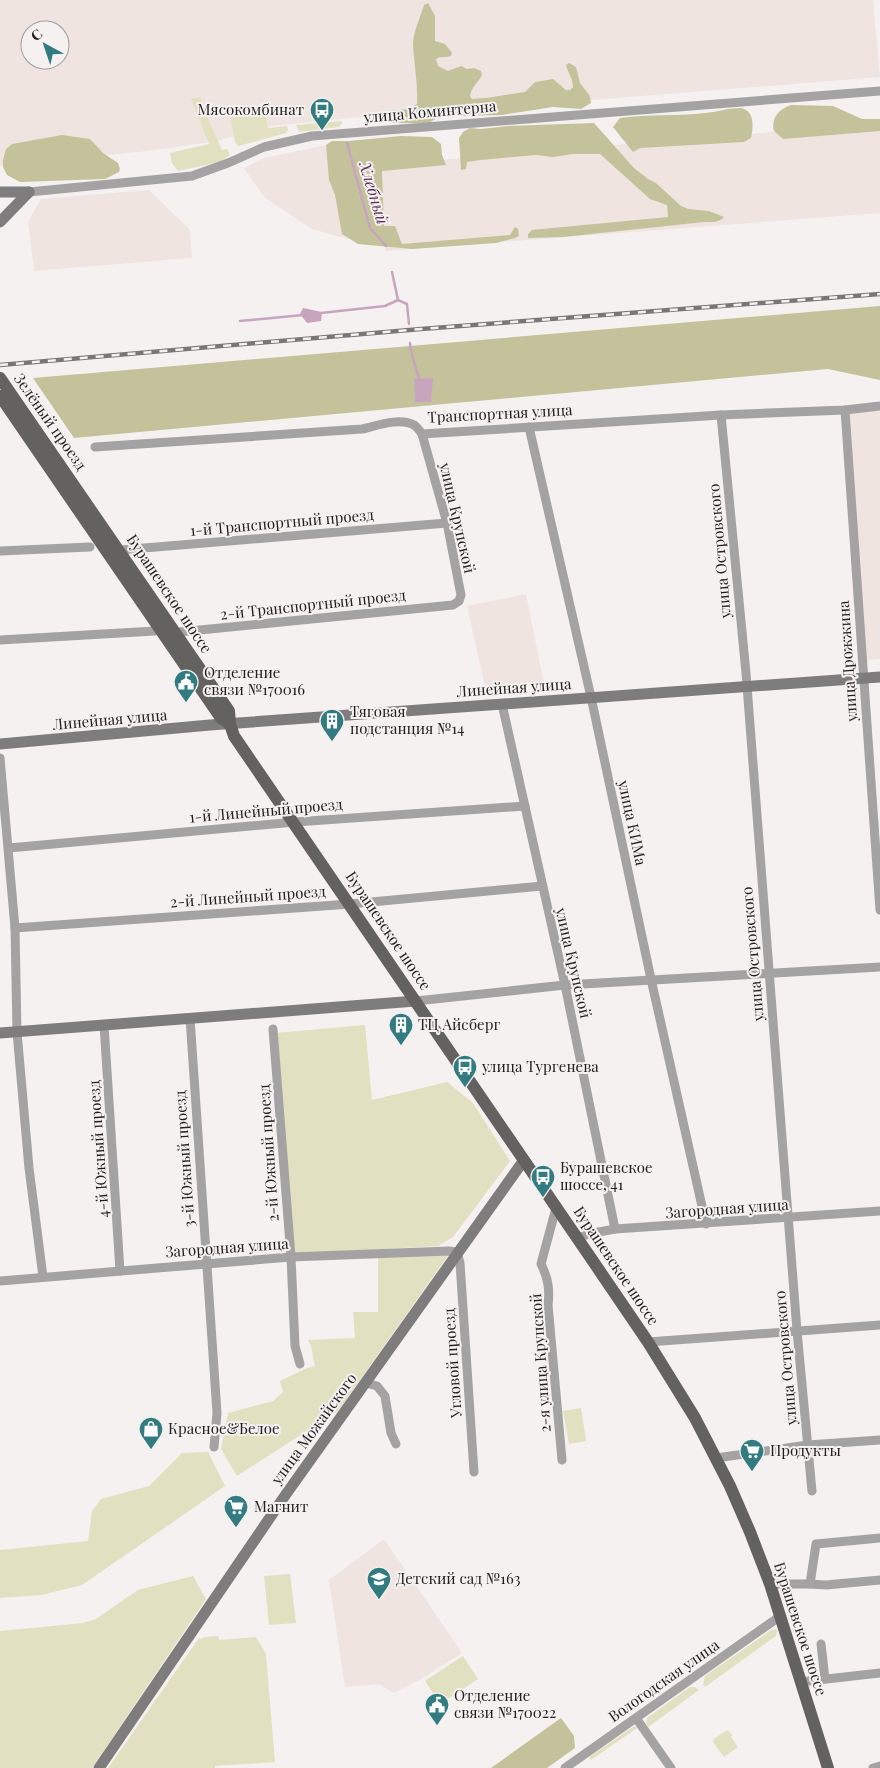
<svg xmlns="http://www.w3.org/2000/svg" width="880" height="1768" font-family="'Playfair Display',serif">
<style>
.built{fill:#f0e4e0;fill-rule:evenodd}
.green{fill:#e1e0c0}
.forest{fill:#c4c29a}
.water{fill:#c7a5be}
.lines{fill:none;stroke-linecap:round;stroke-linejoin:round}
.stream{stroke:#c7a5be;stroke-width:2.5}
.street{stroke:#a4a2a3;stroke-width:9}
.secondary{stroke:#7e7c7c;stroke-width:11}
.primary{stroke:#646161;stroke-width:12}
.rail-casing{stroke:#797776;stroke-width:4.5}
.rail{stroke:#f5f1f0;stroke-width:2.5;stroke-dasharray:8;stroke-linecap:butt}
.labels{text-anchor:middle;stroke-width:4;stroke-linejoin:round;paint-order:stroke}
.poi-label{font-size:15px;fill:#212020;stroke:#f5f1f0;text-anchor:start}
.street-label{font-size:15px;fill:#212020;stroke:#f5f1f0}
.water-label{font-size:16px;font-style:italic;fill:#592c50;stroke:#f5f1f0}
</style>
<rect width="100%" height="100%" fill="#f5f1f0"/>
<g class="built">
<path d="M0 0H873L880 77 592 100 428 110 272 126 217 141 156 150 0 166ZM30 30H60V60H30Z"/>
<path d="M880 123V213L385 251 377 165Z"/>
<path d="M331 144 348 239 312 229 264 197 244 168 264 158Z"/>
<path d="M149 190 190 230 192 258 34 271 28 222 41 199Z"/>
<path d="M880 410V659L866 660 850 413Z"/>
<path d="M526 594 544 684 486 691 467 606Z"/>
<path d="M384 1539 462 1653 421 1679 394 1693 379 1684 345 1687 329 1580Z"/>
</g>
<g class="green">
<path d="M200 97 207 117 222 150 227 149 230 155 220 162 178 171 172 163 170 153 209 144 191 99Z"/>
<path d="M261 105 265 109 268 128 287 126 288 130 286 133 238 146 235 142 230 114 233 110Z"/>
<path d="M342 121V124L339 127 299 132 296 125Z"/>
<path d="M365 1025 372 1100 447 1082 473 1103 510 1161 453 1237 438 1246 294 1254 276 1033Z"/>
<path d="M447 1255V1257L338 1411 237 1476 221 1449 228 1413 273 1401 283 1392 280 1381 307 1368 315 1366 311 1346 308 1340 355 1338 353 1312H378V1257Z"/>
<path d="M581 1408 586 1441 569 1444 563 1411Z"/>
<path d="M208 1452 225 1486 82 1585 41 1595 0 1598V1550L88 1541 92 1511 101 1499 149 1486 182 1453Z"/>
<path d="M290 1574 296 1623 269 1625 264 1576Z"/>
<path d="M193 1576 206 1599 92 1768H0V1631L83 1623 96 1619 138 1590Z"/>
<path d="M776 1629 777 1631 776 1636 705 1687 703 1685 705 1676 771 1630Z"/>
<path d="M218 1636 219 1640 256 1637 266 1654 275 1762 215 1766V1768H108L199 1638 201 1639 205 1637Z"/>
<path d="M463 1656 478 1679 440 1704 425 1681Z"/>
<path d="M690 1687H695L699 1690 648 1727 646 1723 647 1718Z"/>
<path d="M636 1726 637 1728 591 1760 589 1757 633 1727Z"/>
<path d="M727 1730 733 1735 731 1737 738 1747 724 1757 713 1742 714 1739Z"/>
</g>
<g class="forest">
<path d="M428 3 435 16V41L445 44 452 53 451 56C446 58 440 56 436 59L438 66 448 71 461 66 467 69 474 68 481 71 482 75C478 83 472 86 470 96L472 99 486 98 525 92 535 82 553 79 566 90H570L573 87C573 80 568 72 566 65L569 63 576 67 580 83 590 96 591 103 581 109 553 107 502 115 457 116 449 109 438 112 435 119 429 123H393L388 114 390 111 408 109 417 104C418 83 414 64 413 44 413 32 421 16 424 5Z"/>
<path d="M791 105 833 106 862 119H880V131L783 139 774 131C771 118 779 109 791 105Z"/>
<path d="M728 109C733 109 740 107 744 109 755 113 753 130 751 138L744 142 640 148 633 152 613 127 620 118C656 113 692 118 728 109Z"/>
<path d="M594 123 634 168 648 179 656 183 681 206 688 209 709 211 724 217C719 223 711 222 704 222L563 237 528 238V234L532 230 668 217 667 205 650 199 600 154H573L553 157 536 155 481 160 467 162 466 169 461 170 459 138 463 132 470 128 481 129 508 126Z"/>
<path d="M62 135 90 139 103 153 118 163 120 169 119 172 105 179 20 182 7 175 3 167V160L6 149 12 144Z"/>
<path d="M401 136 432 137 441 144 442 155 446 165 382 171 384 226H395L402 244 510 235 515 227 518 229 519 236 515 238 496 243 412 249 358 244 342 234 335 195 329 180 326 145 332 141H349Z"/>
<path d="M880 306V380L828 369 74 438 33 378Z"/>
<path d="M561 1718 574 1736 575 1748 547 1768H491Z"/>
</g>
<g class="water">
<path d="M303 308 322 312 321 321 307 323 300 314Z"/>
<path d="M433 378 431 402H415L414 379Z"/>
</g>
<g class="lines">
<g class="stream">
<path d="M347 143 370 228 386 246"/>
<path d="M392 272 398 300 407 304 409 324"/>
<path d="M321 313 385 306 398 300"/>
<path d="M240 321 303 315"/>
<path d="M410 343 411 351 419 379"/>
</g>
<g class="street">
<path d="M29 192 192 176 228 163 264 147 312 136 880 91"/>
<path d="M845 410 880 910"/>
<path d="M721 415 746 673 797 1331 812 1491"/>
<path d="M529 427 591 697 651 979 706 1224"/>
<path d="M95 447 362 429C376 426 400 417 414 425 417 427 420 431 422 434L721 415 845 410 880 406"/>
<path d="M120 550 447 523"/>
<path d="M0 551 90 547"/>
<path d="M176 634 179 632 453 605 459 601 461 595 447 523 422 434"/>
<path d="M0 640 155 631 159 629"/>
<path d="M502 704 565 985 615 1229"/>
<path d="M0 758 15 928 17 1032 29 1168 43 1277"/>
<path d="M9 848 295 822 525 806"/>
<path d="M15 928 350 904 542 886"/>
<path d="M416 1001 565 985 880 967"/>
<path d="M190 1018 217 1413 214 1447"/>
<path d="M104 1025 120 1271"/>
<path d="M273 1029 291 1257 295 1346 300 1364"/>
<path d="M556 1208 541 1264C548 1278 550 1289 548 1305L562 1460"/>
<path d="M577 1238 588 1234 615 1229 880 1211"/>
<path d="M0 1281 291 1257 449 1251 457 1252 460 1263 474 1472"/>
<path d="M648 1342 880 1325"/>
<path d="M366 1383 377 1386 385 1396 391 1433 396 1444"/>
<path d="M716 1458 808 1445 880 1440"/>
<path d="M770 1584H810L826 1585 880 1580"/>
<path d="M810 1584 816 1544 880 1538"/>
<path d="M821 1644 825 1679"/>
<path d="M800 1682 880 1673"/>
<path d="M636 1718 671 1768"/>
<path d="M565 1768 779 1617"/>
<path d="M873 1768 880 1766"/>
</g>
<g class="secondary">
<path d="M0 192H29"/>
<path d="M0 222 29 192"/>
<path d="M0 744 210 725 880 677"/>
<path d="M0 1033 416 1001"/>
<path d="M99 1768 284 1497 524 1160"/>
</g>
<g class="primary">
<path d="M0 378 229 711 230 724 234 736 599 1270 648 1342 695 1418 730 1486 750 1532 770 1584 828 1768"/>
<path d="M0 396 221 718 230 724"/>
</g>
<defs>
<path id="rail" d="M0 365 421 329 880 294"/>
</defs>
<use href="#rail" class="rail-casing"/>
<use href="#rail" class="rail"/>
</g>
<defs>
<symbol id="bus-pin" viewBox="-11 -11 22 30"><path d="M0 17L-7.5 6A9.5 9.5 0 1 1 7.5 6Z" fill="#327b81" stroke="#f5f1f0"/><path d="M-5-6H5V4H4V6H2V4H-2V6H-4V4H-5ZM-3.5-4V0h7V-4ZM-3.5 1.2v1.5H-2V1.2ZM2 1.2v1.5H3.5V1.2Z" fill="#fff"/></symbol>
<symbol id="civic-pin" viewBox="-11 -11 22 30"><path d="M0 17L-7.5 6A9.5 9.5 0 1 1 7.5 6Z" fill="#327b81" stroke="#f5f1f0"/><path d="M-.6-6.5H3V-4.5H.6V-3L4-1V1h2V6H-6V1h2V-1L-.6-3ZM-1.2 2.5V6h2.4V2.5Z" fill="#fff"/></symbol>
<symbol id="building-pin" viewBox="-11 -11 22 30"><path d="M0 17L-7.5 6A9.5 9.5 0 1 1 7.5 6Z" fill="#327b81" stroke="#f5f1f0"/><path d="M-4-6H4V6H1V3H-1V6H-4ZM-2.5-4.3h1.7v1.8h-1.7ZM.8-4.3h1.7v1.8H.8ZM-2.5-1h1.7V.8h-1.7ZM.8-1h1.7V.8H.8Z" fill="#fff"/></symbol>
<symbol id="shop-pin" viewBox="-11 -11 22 30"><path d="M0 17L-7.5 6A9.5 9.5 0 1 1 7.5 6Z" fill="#327b81" stroke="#f5f1f0"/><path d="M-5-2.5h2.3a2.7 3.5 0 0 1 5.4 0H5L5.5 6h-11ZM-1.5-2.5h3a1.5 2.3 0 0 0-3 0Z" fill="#fff"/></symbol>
<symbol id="supermarket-pin" viewBox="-11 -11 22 30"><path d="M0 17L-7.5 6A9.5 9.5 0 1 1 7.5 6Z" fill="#327b81" stroke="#f5f1f0"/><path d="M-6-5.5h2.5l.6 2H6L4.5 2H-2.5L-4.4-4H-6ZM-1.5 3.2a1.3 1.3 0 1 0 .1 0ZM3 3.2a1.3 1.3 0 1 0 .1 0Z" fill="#fff"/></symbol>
<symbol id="school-pin" viewBox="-11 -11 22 30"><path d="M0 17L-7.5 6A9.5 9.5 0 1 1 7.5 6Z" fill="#327b81" stroke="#f5f1f0"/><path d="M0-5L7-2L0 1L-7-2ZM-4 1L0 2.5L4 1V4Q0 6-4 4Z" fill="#fff"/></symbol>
</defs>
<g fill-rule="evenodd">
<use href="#bus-pin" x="308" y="96" width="28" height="38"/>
<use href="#civic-pin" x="172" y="668" width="28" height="38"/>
<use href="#building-pin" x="318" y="707" width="28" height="38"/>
<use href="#building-pin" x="387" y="1011" width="28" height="38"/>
<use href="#bus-pin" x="451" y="1053" width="28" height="38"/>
<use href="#bus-pin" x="529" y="1163" width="28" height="38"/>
<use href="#shop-pin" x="137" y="1415" width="28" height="38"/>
<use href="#supermarket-pin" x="738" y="1437" width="28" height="38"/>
<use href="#supermarket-pin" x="222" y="1493" width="28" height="38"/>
<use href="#school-pin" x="365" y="1565" width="28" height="38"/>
<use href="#civic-pin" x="423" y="1691" width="28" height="38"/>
</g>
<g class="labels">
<g class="poi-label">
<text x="304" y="115" text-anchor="end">Мясокомбинат</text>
<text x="204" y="678">Отделение<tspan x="204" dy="17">связи №170016</tspan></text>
<text x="350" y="717">Тяговая<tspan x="350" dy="17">подстанция №14</tspan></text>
<text x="418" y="1030">ТЦ Айсберг</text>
<text x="482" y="1072">улица Тургенева</text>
<text x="560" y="1173">Бурашевское<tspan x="560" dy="17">шоссе, 41</tspan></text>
<text x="168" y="1434">Красное&amp;Белое</text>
<text x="770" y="1456">Продукты</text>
<text x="254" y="1512">Магнит</text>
<text x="396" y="1584">Детский сад №163</text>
<text x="454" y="1701">Отделение<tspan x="454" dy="17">связи №170022</tspan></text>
</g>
<g class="street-label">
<text transform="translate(430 112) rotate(-5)" y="5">улица Коминтерна</text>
<text transform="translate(500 414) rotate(-3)" y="5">Транспортная улица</text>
<text transform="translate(50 422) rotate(55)" y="5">Зелёный проезд</text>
<text transform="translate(457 518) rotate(77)" y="5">улица Крупской</text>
<text transform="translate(282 523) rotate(-5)" y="5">1-й Транспортный проезд</text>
<text transform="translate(720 551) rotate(-95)" y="5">улица Островского</text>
<text transform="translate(169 594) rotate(56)" y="5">Бурашевское шоссе</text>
<text transform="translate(313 605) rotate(-6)" y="5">2-й Транспортный проезд</text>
<text transform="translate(848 661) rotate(-94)" y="5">улица Дрожжина</text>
<text transform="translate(514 688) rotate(-4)" y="5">Линейная улица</text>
<text transform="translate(110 720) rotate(-5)" y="5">Линейная улица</text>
<text transform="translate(266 811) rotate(-5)" y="5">1-й Линейный проезд</text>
<text transform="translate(632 823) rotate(78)" y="5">улица КИМа</text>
<text transform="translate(248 897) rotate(-4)" y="5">2-й Линейный проезд</text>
<text transform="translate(388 931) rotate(56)" y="5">Бурашевское шоссе</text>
<text transform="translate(753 954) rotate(-95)" y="5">улица Островского</text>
<text transform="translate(573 963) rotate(77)" y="5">улица Крупской</text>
<text transform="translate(99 1149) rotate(-94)" y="5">4-й Южный проезд</text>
<text transform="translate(269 1153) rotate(-94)" y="5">2-й Южный проезд</text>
<text transform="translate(185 1159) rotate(-94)" y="5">3-й Южный проезд</text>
<text transform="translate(727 1209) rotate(-4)" y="5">Загородная улица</text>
<text transform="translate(227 1248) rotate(-4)" y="5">Загородная улица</text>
<text transform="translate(616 1266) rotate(56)" y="5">Бурашевское шоссе</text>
<text transform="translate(786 1358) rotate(-95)" y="5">улица Островского</text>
<text transform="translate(453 1363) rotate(-94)" y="5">Угловой проезд</text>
<text transform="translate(541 1363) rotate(-94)" y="5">2-я улица Крупской</text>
<text transform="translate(314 1429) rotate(-54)" y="5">улица Можайского</text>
<text transform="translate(800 1629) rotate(72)" y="5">Бурашевское шоссе</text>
<text transform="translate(664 1681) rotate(-35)" y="5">Вологодская улица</text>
</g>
<g class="water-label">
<text transform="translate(374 193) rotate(73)" y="6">Хлебный</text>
</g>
</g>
<g transform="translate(45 45) rotate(320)"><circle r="24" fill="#f5f1f0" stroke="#a09d9d"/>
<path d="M0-4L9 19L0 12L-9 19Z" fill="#327b81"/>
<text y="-8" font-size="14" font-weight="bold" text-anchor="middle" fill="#212020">С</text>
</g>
</svg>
